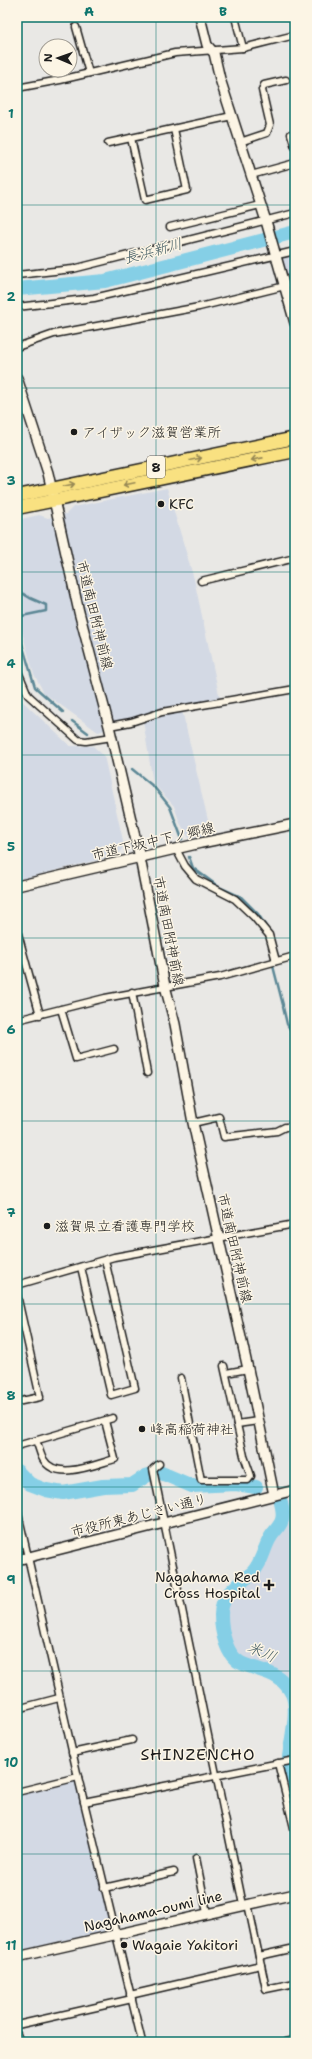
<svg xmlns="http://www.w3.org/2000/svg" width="312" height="2059" font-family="'Shantell Sans','Klee One',sans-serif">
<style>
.built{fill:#d3d9e4}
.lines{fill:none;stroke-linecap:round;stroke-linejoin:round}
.stream{stroke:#5b8795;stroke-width:2.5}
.river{stroke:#85cfe6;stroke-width:14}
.street-casing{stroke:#1c1c1c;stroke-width:9}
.secondary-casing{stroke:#1c1c1c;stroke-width:12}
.highway-casing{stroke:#1c1c1c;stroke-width:15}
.street{stroke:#fcf5e5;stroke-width:6}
.secondary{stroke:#fcf5e5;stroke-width:9}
.highway{stroke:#f9e181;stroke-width:12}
.oneway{stroke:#968854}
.grid{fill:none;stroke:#0f766e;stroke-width:1;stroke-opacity:0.55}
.poi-dot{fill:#1c1c1c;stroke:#fcf5e5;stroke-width:1.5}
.labels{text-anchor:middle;stroke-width:3;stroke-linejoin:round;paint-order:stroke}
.shield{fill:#fcf5e5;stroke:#5f5d58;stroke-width:1}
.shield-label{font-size:13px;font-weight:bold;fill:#1c1c1c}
.poi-label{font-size:14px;fill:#1c1c1c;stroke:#fcf5e5;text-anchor:start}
.street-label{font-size:14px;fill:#1c1c1c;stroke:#fcf5e5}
.water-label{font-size:15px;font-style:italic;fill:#415b63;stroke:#fcf5e5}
.quarter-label{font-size:16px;letter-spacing:1px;fill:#1c1c1c;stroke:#fcf5e5}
.neatline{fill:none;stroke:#0f766e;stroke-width:1.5}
.grid-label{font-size:13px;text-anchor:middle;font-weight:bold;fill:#0f766e}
</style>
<rect width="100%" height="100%" fill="#e9e8e5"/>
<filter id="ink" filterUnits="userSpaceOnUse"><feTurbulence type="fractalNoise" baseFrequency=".025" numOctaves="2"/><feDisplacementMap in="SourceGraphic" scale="8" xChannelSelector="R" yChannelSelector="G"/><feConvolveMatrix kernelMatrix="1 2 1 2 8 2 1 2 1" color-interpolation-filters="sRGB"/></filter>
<g filter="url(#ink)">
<g class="built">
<path d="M295 254V315L281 262 286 256Z"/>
<path d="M167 488 194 579 220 699 181 706 211 833 189 838 180 823 174 806 153 783 143 720 98 732 44 693 34 674 17 615V520L39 515 48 518 66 514 73 507Z"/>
<path d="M17 694 19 698 70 746H93L104 756 124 845 118 855 17 880Z"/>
<path d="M295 1498V1693L285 1680 272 1670 243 1660 233 1653 223 1618 225 1602 229 1596 258 1575 273 1541 285 1525 287 1513 285 1501Z"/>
<path d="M76 1781 111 1930 17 1951V1795Z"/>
</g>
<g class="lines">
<g class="stream">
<path d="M17 590 30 598 46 605V611L17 617"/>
<path d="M17 627 35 687 63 712"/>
<path d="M72 721 88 733"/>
<path d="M132 769 154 787 170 807 182 839"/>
<path d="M189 857 193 868 219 887 241 897 258 914 267 928"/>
<path d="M274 964 273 966 283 1005"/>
<path d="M283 1007 287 1024 295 1037"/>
</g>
<g class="river">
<path d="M17 289 105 281 295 232"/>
<path d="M17 1471 30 1484 46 1490 63 1493 103 1486 132 1485 146 1476 159 1472 192 1486 236 1484 256 1487"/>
<path d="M280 1499C282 1506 284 1513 282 1520 280 1527 273 1532 270 1538 264 1548 261 1565 252 1573 238 1586 221 1593 221 1615 221 1630 226 1656 241 1663 260 1672 281 1671 292 1694 299 1708 291 1741 289 1757"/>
<path d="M288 1766 289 1776 295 1781"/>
</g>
<defs>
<g id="street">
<path d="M235 17 243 48"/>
<path d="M76 27 89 73"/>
<path d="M17 88 60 80 175 53 243 48 295 35"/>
<path d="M291 134 295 147"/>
<path d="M131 138 145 200 187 190 174 129"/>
<path d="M240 142 267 133 270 125 262 90 264 85 286 80"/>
<path d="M108 143 232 116"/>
<path d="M251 175 295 163"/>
<path d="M170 227 260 205"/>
<path d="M17 275 73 269 295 213"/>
<path d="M17 307 94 298 295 251"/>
<path d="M17 347 54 334 199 307 285 286"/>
<path d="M201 581 295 558"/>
<path d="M17 669 28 695 78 740 86 741 112 737"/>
<path d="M109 726 131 722 162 712 295 689"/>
<path d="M176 849 185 866 196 879 235 899 254 917 269 935 276 961"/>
<path d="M17 930 40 1015"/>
<path d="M132 992 147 1073"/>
<path d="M61 1009 76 1059 114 1049"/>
<path d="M17 1020 105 998 220 977 295 956"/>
<path d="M193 1123 219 1117 224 1137 277 1131 285 1127H295"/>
<path d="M81 1267 111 1395 135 1388 105 1260"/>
<path d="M17 1285 114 1257 295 1224"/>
<path d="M17 1295 40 1397 17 1402"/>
<path d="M226 1373 248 1369"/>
<path d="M181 1378 201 1480H248L251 1476 244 1456 224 1366"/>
<path d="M237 1424 258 1421"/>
<path d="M36 1441C39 1447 40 1454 43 1459 56 1482 96 1464 115 1459L105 1421"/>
<path d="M17 1446 113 1418"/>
<path d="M159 1464 153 1469C183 1614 214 1759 243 1905"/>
<path d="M17 1509 78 1777 142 2042"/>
<path d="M17 1709 59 1698"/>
<path d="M72 1753 132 1740"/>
<path d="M278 1763 295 1832"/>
<path d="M17 1792 78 1777"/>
<path d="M84 1802 295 1760"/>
<path d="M196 1858 207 1913"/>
<path d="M104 1888 174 1872"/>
<path d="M248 1904 259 1956"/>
<path d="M261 1965 266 1989 295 1983"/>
<path d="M130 1995 261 1965 259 1956 295 1948"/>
<path d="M17 2025 132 1999"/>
<path d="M17 2034 20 2042"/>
<path d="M286 2042 295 2040"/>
</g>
<g id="secondary">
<path d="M200 17 207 45 214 53 220 79 266 221 295 323"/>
<path d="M17 378 48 473 79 612 109 726 140 858 165 986 175 1024 193 1123 248 1369 274 1495"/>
<path d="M17 886 201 843 295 824"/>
<path d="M17 1560 295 1490"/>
<path d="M17 1957 295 1894"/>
</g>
<g id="highway">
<path d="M17 496 295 438"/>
<path d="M17 508 295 451"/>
</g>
</defs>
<use href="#street" class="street-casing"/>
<use href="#secondary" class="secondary-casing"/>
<use href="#highway" class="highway-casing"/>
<use href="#street" class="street"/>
<use href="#secondary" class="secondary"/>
<use href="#highway" class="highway"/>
</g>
<defs><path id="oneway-shaft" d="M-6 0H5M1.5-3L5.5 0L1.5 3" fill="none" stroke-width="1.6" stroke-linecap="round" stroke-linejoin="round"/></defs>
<g class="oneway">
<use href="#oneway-shaft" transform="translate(196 459) rotate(-12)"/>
<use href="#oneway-shaft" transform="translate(257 459) rotate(169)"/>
<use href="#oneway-shaft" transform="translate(129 484) rotate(168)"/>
<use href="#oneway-shaft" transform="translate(69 485) rotate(-12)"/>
</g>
</g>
<path class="grid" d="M156 17V2042M17 205H295M17 388H295M17 572H295M17 755H295M17 938H295M17 1121H295M17 1304H295M17 1487H295M17 1671H295M17 1854H295"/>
<g class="poi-dot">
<circle cx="74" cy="432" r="4"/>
<circle cx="161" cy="504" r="4"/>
<circle cx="47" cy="1226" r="4"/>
<circle cx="142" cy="1429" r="4"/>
<path d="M267 1579h4v4h4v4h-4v4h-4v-4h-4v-4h4z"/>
<circle cx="124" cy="1945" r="4"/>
</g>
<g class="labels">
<rect class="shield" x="147" y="456" width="18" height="22" rx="3"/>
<g class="shield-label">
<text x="156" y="472">8</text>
</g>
<g class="poi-label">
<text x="82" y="437">アイザック滋賀営業所</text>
<text x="169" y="509">KFC</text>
<text x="55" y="1231">滋賀県立看護専門学校</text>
<text x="150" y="1434">峰高稲荷神社</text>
<text x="260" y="1582" text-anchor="end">Nagahama Red<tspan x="260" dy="16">Cross Hospital</tspan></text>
<text x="132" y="1950">Wagaie Yakitori</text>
</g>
<g class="street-label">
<text transform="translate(95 615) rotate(76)" y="5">市道南田附神前線</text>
<text transform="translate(153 841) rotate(-13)" y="5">市道下坂中下ノ郷線</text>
<text transform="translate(169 931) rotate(79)" y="5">市道南田附神前線</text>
<text transform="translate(235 1248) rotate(77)" y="5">市道南田附神前線</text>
<text transform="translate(139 1515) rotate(-14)" y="5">市役所東あじさい通り</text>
<text transform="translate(153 1911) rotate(-13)" y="5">Nagahama-oumi line</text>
</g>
<g class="water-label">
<text transform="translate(153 251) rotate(-15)" y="5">長浜新川</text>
<text transform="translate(262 1652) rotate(24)" y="5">米川</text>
</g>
<g class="quarter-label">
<text x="198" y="1760">SHINZENCHO</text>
</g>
</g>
<rect width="312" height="2059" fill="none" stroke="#fcf5e5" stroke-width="44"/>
<g transform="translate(58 58) rotate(272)"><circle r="19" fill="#fcf5e5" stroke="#a29e95"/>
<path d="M0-3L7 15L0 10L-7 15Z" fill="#1c1c1c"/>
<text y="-6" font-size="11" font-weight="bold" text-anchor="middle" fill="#1c1c1c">N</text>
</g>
<rect x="22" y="22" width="268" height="2015" class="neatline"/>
<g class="grid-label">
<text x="89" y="16">A</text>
<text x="223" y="16">B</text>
<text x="11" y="118">1</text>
<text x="11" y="301">2</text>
<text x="11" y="485">3</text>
<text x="11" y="668">4</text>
<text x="11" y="851">5</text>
<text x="11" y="1034">6</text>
<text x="11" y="1217">7</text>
<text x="11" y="1400">8</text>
<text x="11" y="1584">9</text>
<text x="11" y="1767">10</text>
<text x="11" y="1950">11</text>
</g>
</svg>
